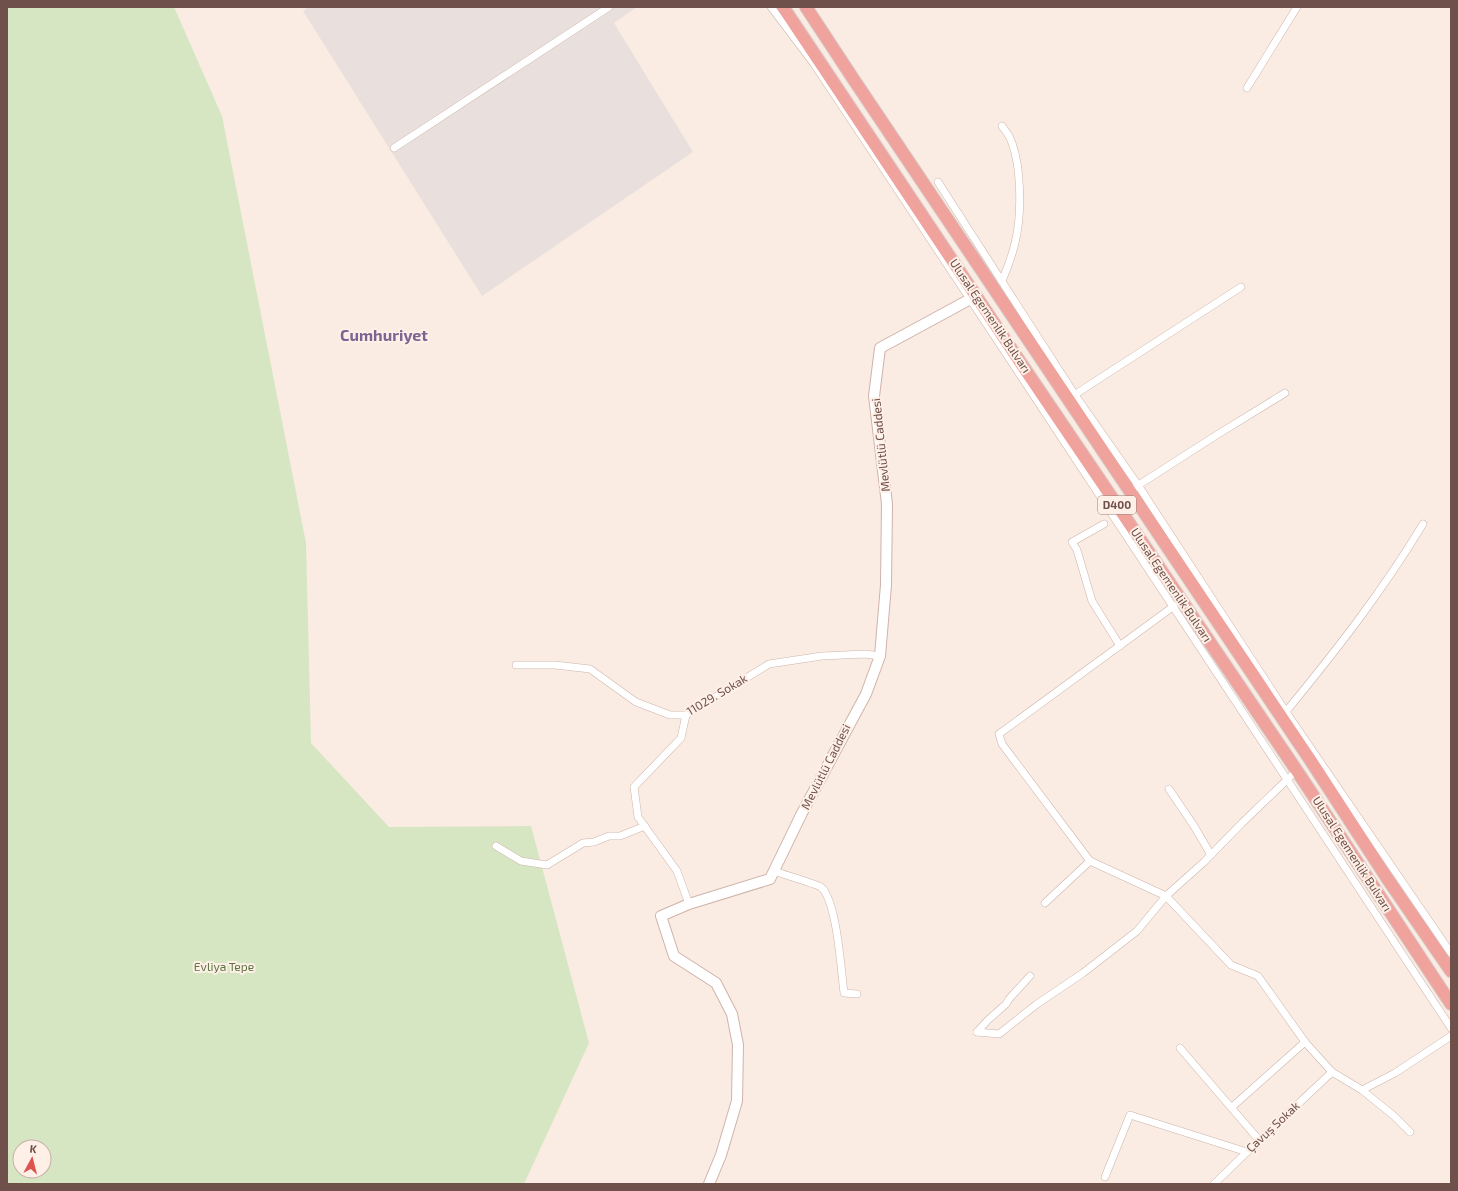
<svg xmlns="http://www.w3.org/2000/svg" width="1458" height="1191" font-family="'Exo 2',sans-serif">
<style>
.industrial{fill:#e9e0dd}
.green{fill:#d7e6c2;fill-rule:evenodd}
.lines{fill:none;stroke-linecap:round;stroke-linejoin:round}
.street-casing{stroke:#ccb4ac;stroke-width:8}
.secondary-casing{stroke:#cfb3aa;stroke-width:12}
.highway-casing{stroke:#d4cac9;stroke-width:14}
.street{stroke:#fff;stroke-width:7}
.secondary{stroke:#fff;stroke-width:10}
.highway{stroke:#f0a29c;stroke-width:12}
.labels{text-anchor:middle;stroke-width:4;stroke-linejoin:round;paint-order:stroke}
.shield{fill:#fef0e7;stroke:#9a8079;stroke-width:1}
.shield-label{font-size:11px;font-weight:bold;fill:#6f504a}
.street-label{font-size:12px;fill:#6f504a;stroke:#fef0e7}
.park-label{font-size:12px;fill:#5c7543;stroke:#fef0e7}
.district-label{font-size:16px;font-weight:bold;fill:#7b6693;stroke:#fef0e7}
</style>
<rect width="100%" height="100%" fill="#faece2"/>
<path class="industrial" d="M308 7H637L614 23 693 152 482 296 303 11Z"/>
<path class="green" d="M7 7H174L222 116 306 543 311 743 389 827 531 826 589 1043 524 1184H7ZM20 1147H44V1171H20Z"/>
<g class="lines">
<defs>
<g id="street">
<path d="M771 7 814 64 970 299 1451 1028"/>
<path d="M1247 88 1297 7"/>
<path d="M1002 126C1004 129 1007 133 1009 136 1022 162 1022 215 1015 243 1012 256 1007 269 1002 281"/>
<path d="M394 148 609 7"/>
<path d="M938 182 1075 395 1138 485 1286 712 1451 953"/>
<path d="M1071 397 1241 287"/>
<path d="M1134 488 1215 436 1285 393"/>
<path d="M1104 524 1072 542 1077 550 1092 601 1120 646"/>
<path d="M1174 606 999 734 1002 744 1090 861 1166 896 1204 862 1242 823 1291 776"/>
<path d="M516 665H555L590 669 636 702 670 715H686L769 664 822 656 865 654 880 656"/>
<path d="M1284 714C1335 652 1382 592 1423 524"/>
<path d="M686 715 681 738 634 787 638 817 677 871 689 904"/>
<path d="M1169 789 1194 826 1211 855"/>
<path d="M496 846 521 861 547 865 583 843 594 842 609 836H620L645 826"/>
<path d="M774 871C782 874 816 884 821 887 837 901 841 970 844 993L857 994"/>
<path d="M1045 903 1090 861"/>
<path d="M977 1032 999 1034 1037 1004 1083 973 1137 931 1166 896 1231 965 1258 976 1305 1042 1332 1072 1362 1090 1394 1116 1410 1132"/>
<path d="M977 1032 988 1020 1006 1004 1009 999 1030 976"/>
<path d="M1180 1048 1259 1140"/>
<path d="M1362 1090 1395 1073 1451 1036"/>
<path d="M1232 1107 1305 1042"/>
<path d="M1105 1177 1130 1115 1247 1152"/>
<path d="M1214 1184 1247 1152 1332 1072"/>
</g>
<path id="secondary" d="M709 1184 721 1155 737 1101 738 1045 732 1014 716 983 674 956 661 916 689 904 770 879 802 813 866 694 880 656 886 585 887 504 874 396 880 348 976 296"/>
<g id="highway">
<path d="M783 7 1016 356 1297 771 1451 1004"/>
<path d="M806 7 852 77 1311 761 1387 878 1451 971"/>
</g>
</defs>
<use href="#street" class="street-casing"/>
<use href="#secondary" class="secondary-casing"/>
<use href="#highway" class="highway-casing"/>
<use href="#street" class="street"/>
<use href="#secondary" class="secondary"/>
<use href="#highway" class="highway"/>
</g>
<g class="labels">
<rect class="shield" x="1098" y="496" width="38" height="18" rx="3"/>
<g class="shield-label">
<text x="1117" y="509">D400</text>
</g>
<g class="street-label">
<text transform="translate(990 316) rotate(56)" y="4">Ulusal Egemenlik Bulvarı</text>
<text transform="translate(881 445) rotate(-96)" y="4">Mevlütlü Caddesi</text>
<text transform="translate(1171 585) rotate(56)" y="4">Ulusal Egemenlik Bulvarı</text>
<text transform="translate(717 695) rotate(-31)" y="4">11029. Sokak</text>
<text transform="translate(826 767) rotate(-63)" y="4">Mevlütlü Caddesi</text>
<text transform="translate(1352 854) rotate(57)" y="4">Ulusal Egemenlik Bulvarı</text>
<text transform="translate(1273 1127) rotate(-43)" y="4">Çavuş Sokak</text>
</g>
<g class="park-label">
<text x="224" y="971">Evliya Tepe</text>
</g>
<g class="district-label">
<text x="384" y="341">Cumhuriyet</text>
</g>
</g>
<rect width="1458" height="1191" fill="none" stroke="#6f504a" stroke-width="16"/>
<g transform="translate(32 1159) rotate(7)"><circle r="19" fill="#fef0e7" stroke="#c5b0a8"/>
<path d="M0-3L7 15L0 10L-7 15Z" fill="#dc534f"/>
<text y="-6" font-size="11" font-weight="bold" text-anchor="middle" fill="#6f504a">K</text>
</g>
</svg>
